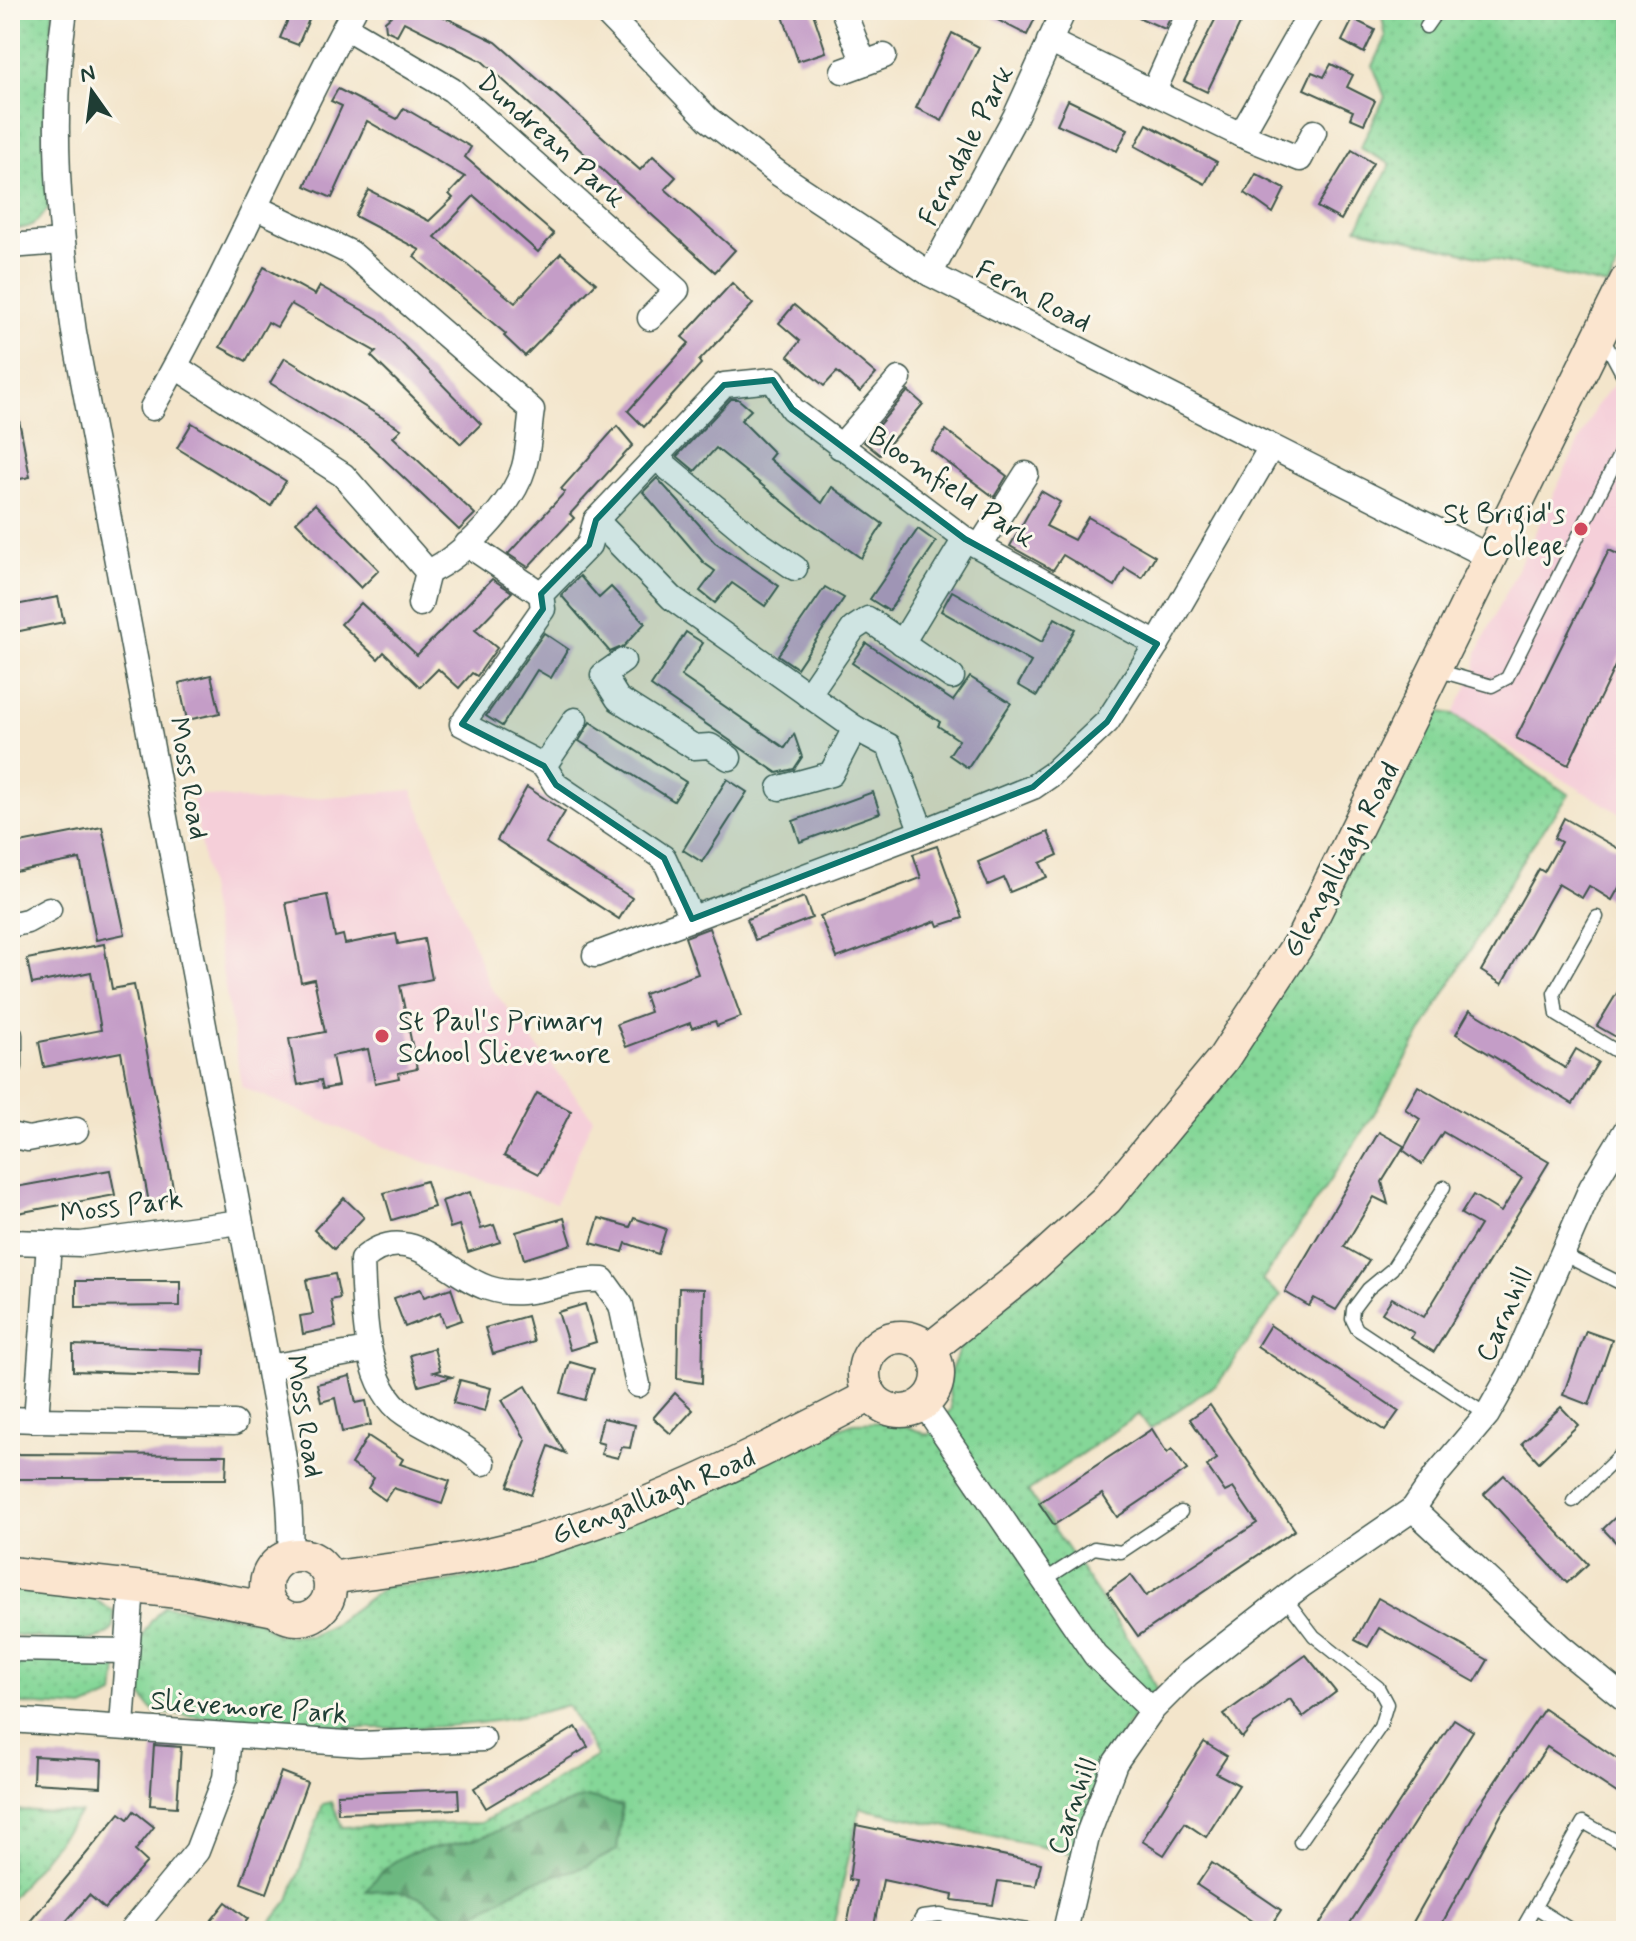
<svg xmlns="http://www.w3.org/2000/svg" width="1636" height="1941" font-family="Mynerve,sans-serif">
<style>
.built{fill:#f5cfd9}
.grass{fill:url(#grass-dots);stroke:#528a66;stroke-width:2}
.forest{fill:url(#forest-firs);stroke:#467a5a;stroke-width:2}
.building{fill:#c49dc7}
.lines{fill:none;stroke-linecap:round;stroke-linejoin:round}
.lane-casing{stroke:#3f564b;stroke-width:15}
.street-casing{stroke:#3f564b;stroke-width:27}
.secondary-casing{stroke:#3f564b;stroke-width:35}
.lane{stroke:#fff;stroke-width:12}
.street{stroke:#fff;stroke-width:24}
.secondary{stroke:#fbe5cf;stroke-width:32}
.marked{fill:#0f766e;fill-opacity:0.2;stroke:#0f766e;stroke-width:6;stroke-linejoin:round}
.poi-dot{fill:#d1495b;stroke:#fbf7ec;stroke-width:3}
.labels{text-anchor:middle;stroke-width:6;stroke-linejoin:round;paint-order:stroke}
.street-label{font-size:28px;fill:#1f3d34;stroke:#fbf7ec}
.poi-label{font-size:28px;fill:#1f3d34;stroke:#fbf7ec;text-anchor:end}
</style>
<defs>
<pattern id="grass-dots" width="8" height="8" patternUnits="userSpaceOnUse" patternTransform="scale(2)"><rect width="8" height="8" fill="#85d798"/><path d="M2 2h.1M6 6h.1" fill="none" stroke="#72b984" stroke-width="1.8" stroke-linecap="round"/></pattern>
<pattern id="forest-firs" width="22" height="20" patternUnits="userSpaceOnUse" patternTransform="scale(2)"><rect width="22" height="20" fill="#6cb880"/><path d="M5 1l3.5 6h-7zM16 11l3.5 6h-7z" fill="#58976a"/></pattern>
</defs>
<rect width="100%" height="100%" fill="#fbf7ec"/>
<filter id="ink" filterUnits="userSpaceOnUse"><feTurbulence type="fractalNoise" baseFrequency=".0125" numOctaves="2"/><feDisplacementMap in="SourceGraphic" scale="16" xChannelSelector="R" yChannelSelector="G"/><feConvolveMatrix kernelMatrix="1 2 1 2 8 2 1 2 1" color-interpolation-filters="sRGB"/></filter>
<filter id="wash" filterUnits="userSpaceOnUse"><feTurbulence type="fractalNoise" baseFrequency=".006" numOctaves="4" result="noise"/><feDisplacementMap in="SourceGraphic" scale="32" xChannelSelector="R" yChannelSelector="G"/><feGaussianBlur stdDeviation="1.8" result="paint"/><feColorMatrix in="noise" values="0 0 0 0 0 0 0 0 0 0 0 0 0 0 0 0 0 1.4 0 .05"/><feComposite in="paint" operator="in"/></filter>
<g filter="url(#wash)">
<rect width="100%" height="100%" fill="#f3e5cb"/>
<g class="built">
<path d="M1626 371V817L1453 714 1475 672 1477 653 1597 404Z"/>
<path d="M412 790 490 986 593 1118 556 1203 403 1155 242 1087 192 794 264 802Z"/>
</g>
<g class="grass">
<path d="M10 10H53L45 146 48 209C35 224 30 231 10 227Z"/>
<path d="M1373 10H1626V248L1608 286 1357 228 1391 164 1360 148 1385 97 1373 66 1386 38 1382 16Z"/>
<path d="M1435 711 1453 714 1569 795 1528 851 1371 1119 1262 1281 1281 1295 1219 1382 1150 1429 1139 1414 1028 1491 1144 1662 1156 1689C1109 1741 1093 1787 1074 1854L860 1808 832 1931H264L289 1900 323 1804 332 1802 342 1827 481 1823 597 1756 567 1705C441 1744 286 1724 156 1713 134 1697 134 1656 145 1631 149 1622 158 1614 164 1606L257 1620 277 1635 311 1636 330 1627 386 1586 444 1583 503 1569 535 1552 853 1423 895 1422 929 1435 951 1409 948 1378 961 1345 1068 1249 1303 955Z"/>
<path d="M10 1585 90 1596 114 1612 113 1629C90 1651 40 1637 10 1634Z"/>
<path d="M10 1660 107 1662 117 1668 114 1695 83 1708 10 1703Z"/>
<path d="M13 1810 80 1813 10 1900V1815Z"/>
</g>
<path class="forest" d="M587 1797 622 1806 617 1850 584 1867 529 1883 455 1925C426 1896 408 1888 366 1891 401 1841 425 1854 477 1838 515 1827 549 1808 587 1797Z"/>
<g id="blocks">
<g class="building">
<path d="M292 10H313L298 45 280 38Z"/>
<path d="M379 10H430L496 42 640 170 653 156 676 177 665 189 735 250 715 272 482 61 404 22 397 35 386 30 385 21 391 16Z"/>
<path d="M781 10H812L826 52 798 61Z"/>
<path d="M978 10H1039L1027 35Z"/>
<path d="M1122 10H1174L1165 29Z"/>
<path d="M1220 10 1242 20 1207 92 1184 81Z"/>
<path d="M1353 19 1375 30 1364 53 1342 41Z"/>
<path d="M952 33 979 47 942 121 916 108Z"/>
<path d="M1331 64 1353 75 1347 87 1375 101 1364 124 1350 118 1353 111 1304 89 1312 72 1324 77Z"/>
<path d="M338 89 397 119 404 108 471 147 465 157 554 234 538 252 474 196 435 237 515 303 561 253 596 283 525 356 504 336 506 334 414 257 420 250 355 216 369 190 429 221 453 198 449 194 465 177 367 121 332 198 305 186 342 106 331 101Z"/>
<path d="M1068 100 1128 129 1117 151 1057 124Z"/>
<path d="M1147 124 1217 162 1205 184 1135 146Z"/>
<path d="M1352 150 1373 163 1341 220 1317 207Z"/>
<path d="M1256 174 1285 189 1273 213 1245 193Z"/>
<path d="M264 267 315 295 320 286 378 319 481 424 461 444 371 356 376 352 291 304 277 327 268 322 246 361 220 347Z"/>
<path d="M732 283 753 304 699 361 701 364 644 427 628 411 689 343 682 337Z"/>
<path d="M794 305 876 374 860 392 837 372 824 386 788 356 800 341 779 323Z"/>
<path d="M285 358 401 429 393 437 475 514 459 530 365 441 270 383Z"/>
<path d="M908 391 923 404 880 455 864 442Z"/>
<path d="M731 399H738L751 410 741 420 774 453 769 459 822 503 832 487 883 524 861 558 798 514 716 448 695 471 677 456Z"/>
<path d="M18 415 30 477 10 481V416Z"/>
<path d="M192 423 286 481 271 506 177 448Z"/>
<path d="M617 426 633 445 570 514 574 518 528 567 508 554 565 492 561 489Z"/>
<path d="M946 430 1007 476 994 497 931 450Z"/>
<path d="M657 478 715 542 779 586 765 606 732 583 715 603 700 591 715 571 704 563 643 492Z"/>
<path d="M1041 491 1060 502 1046 526 1074 540 1088 517 1155 556 1142 578 1125 568 1115 586 1063 555 1053 570 1010 546Z"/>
<path d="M315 504 379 570 361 588 296 522Z"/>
<path d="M918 529 936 542 889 611 870 599Z"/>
<path d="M1609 550 1626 558V643L1568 765 1516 738Z"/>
<path d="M580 576 599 598 611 587 645 623 624 646 610 652 561 595Z"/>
<path d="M492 579 512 592 475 630 497 648 477 676 472 673 459 688 438 669 420 687 384 652 378 659 341 624 361 603 417 655Z"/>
<path d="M825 587 844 598 797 668 778 655Z"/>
<path d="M952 591 1042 642 1055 618 1075 629 1037 696 1018 685 1031 662 941 611Z"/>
<path d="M58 597 64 622 10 633V606Z"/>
<path d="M686 632 703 643 681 676 785 748 794 734 802 757 794 769 777 773 651 686Z"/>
<path d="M544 633 568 649 551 678 537 670 502 726 486 716Z"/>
<path d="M866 643 953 701 970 677 1011 703 968 768 949 755 959 740 938 726 940 722 852 663Z"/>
<path d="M211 675 220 713 187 720 179 683Z"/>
<path d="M590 722 686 782 674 801 579 741Z"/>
<path d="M727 779 747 792 702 862 683 850Z"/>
<path d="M527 787 565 812 546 843 632 898 619 919 497 840Z"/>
<path d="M873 792 880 813 800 842 793 821Z"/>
<path d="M1564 818 1626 853V875L1612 900 1589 886 1582 898 1558 884 1502 984 1481 971 1539 869 1544 872 1561 842 1554 838Z"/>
<path d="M102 827 125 934 96 940 80 859 10 873V845Z"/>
<path d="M1048 832 1058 855 1040 863 1047 877 1010 892 1004 878 988 885 978 862Z"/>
<path d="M937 846 963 918 938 926 936 921 837 958 820 916 921 878 913 854Z"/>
<path d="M327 895 335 937 343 935 345 944 396 934 398 944 424 939 432 979 400 986 417 1069 398 1073 399 1078 375 1083 368 1049 332 1056 338 1086 323 1089 321 1080 298 1085 289 1039 325 1032 314 979 301 982 286 903Z"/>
<path d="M804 897 812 918 755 940 747 919Z"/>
<path d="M709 928 741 1017 717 1026 715 1021 692 1028 690 1023 626 1047 617 1024 650 1012 644 994 698 974 685 937Z"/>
<path d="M104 944 112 989 134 985 175 1198 149 1203 121 1052 44 1067 39 1042 101 1030 91 972 32 984 27 959Z"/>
<path d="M1626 978V1026L1618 1038 1597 1026Z"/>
<path d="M1470 1010 1565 1068 1576 1049 1598 1062 1573 1104 1456 1034Z"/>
<path d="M1418 1086 1549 1162 1434 1352 1411 1338 1414 1333 1382 1313 1392 1298 1424 1317 1480 1225 1461 1214 1473 1195 1501 1212 1522 1178 1443 1132 1422 1164 1403 1150 1420 1119 1405 1109Z"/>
<path d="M537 1093 571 1111 539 1174 504 1156Z"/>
<path d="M1379 1132 1404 1146 1382 1182 1388 1204 1374 1197 1344 1247 1369 1261 1336 1310 1314 1298 1309 1306 1285 1292Z"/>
<path d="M110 1170 115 1195 12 1214 10 1188Z"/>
<path d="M426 1181 434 1207 392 1220 384 1193Z"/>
<path d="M470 1192 481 1229 494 1225 500 1242 468 1252 459 1225 450 1228 442 1201Z"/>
<path d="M344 1198 364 1217 334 1249 314 1230Z"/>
<path d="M564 1218 572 1244 524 1259 516 1232Z"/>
<path d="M599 1218 630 1227 634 1218 666 1229 658 1254 626 1243 623 1252 591 1243Z"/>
<path d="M335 1274 340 1298 331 1300 336 1327 303 1334 300 1316 313 1314 306 1280Z"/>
<path d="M76 1281H180V1306L76 1307Z"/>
<path d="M451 1288 462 1320 445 1326 440 1313 405 1327 394 1298 421 1289 424 1297Z"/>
<path d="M679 1288 704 1289 702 1383 677 1379Z"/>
<path d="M585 1304 596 1342 570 1350 558 1312Z"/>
<path d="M527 1316 534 1342 493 1354 485 1328Z"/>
<path d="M1270 1325 1399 1411 1385 1431 1257 1346Z"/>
<path d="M1586 1331 1612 1340 1589 1405 1563 1395Z"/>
<path d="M73 1345 204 1350 203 1375 73 1371Z"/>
<path d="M434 1348 440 1370 434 1372 452 1377 419 1386 410 1355Z"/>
<path d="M570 1362 594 1369 585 1400 561 1393Z"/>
<path d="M350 1376 356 1403 366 1401 371 1425 342 1432 335 1398 321 1402 317 1384Z"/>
<path d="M460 1380 491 1388 485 1411 453 1403Z"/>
<path d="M526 1386 565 1453 549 1446 531 1495 508 1486 526 1440 502 1400Z"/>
<path d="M675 1393 693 1410 671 1434 653 1418Z"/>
<path d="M1210 1405 1295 1530 1138 1636 1107 1592 1131 1575 1146 1596 1257 1523 1233 1488 1225 1492 1207 1466 1217 1459 1190 1419Z"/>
<path d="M1561 1407 1578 1425 1539 1462 1522 1443Z"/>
<path d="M603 1418 635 1425 630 1448 622 1447 618 1458 601 1454 604 1444 597 1442Z"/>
<path d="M1152 1429 1167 1453 1172 1449 1187 1470 1117 1517 1102 1494 1054 1525 1039 1503Z"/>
<path d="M368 1436 403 1459 400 1464 450 1481 442 1504 393 1488 385 1500 368 1488 374 1478 351 1464Z"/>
<path d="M10 1454 227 1455 226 1479H10Z"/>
<path d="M1504 1475 1588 1564 1567 1583 1484 1494Z"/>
<path d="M1626 1507V1553L1603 1529Z"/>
<path d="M1378 1598 1488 1660 1475 1682 1379 1628 1368 1647 1355 1640Z"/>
<path d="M1306 1655 1336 1692 1303 1717 1290 1699 1254 1724 1242 1738 1224 1714Z"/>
<path d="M1544 1709 1626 1765V1799L1547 1747 1501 1815 1438 1931H1408L1478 1807Z"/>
<path d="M1454 1719 1473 1731 1345 1931H1315Z"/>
<path d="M576 1727 588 1747 486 1808 474 1788Z"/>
<path d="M1204 1742 1227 1756 1216 1773 1239 1785 1206 1837 1185 1823 1164 1855 1142 1841Z"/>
<path d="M154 1745 181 1747 177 1807 150 1805Z"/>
<path d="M34 1756 102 1760 101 1787 33 1783Z"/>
<path d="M281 1772 307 1782 267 1893 241 1883Z"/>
<path d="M458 1789 459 1809 338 1813 337 1794Z"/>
<path d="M134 1811 154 1827 135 1851 147 1862 105 1909 89 1895 58 1931H22L120 1813 128 1819Z"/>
<path d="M856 1825 1041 1863 1036 1886 998 1881 993 1905 952 1900 953 1895 883 1880 873 1931H846L856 1881 849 1880Z"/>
<path d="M1212 1863 1281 1910 1267 1931 1197 1885Z"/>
<path d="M226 1902 248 1919 238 1931H203Z"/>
</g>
</g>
</g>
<g filter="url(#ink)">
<use href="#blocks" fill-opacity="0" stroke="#3f564b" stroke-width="2"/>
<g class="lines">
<defs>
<g id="lane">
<path d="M1426 27 1438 10"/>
<path d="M1603 338 1626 381"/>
<path d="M1436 670 1492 686 1507 678 1626 441"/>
<path d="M1597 917 1554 993 1557 1015 1626 1057"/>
<path d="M1444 1187 1392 1269 1368 1289 1353 1309 1352 1319 1357 1329 1487 1415"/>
<path d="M1562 1254 1626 1286"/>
<path d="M1573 1501 1621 1454 1626 1444"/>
<path d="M1043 1581 1094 1548 1121 1552 1181 1512"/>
<path d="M1285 1598 1314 1636 1378 1687 1387 1704 1380 1727 1300 1842"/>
<path d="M1535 1907 1573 1931"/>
<path d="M914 1931 922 1917 940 1915 1033 1931"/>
<path d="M1521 1931 1583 1822 1626 1846"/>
</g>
<g id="street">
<path d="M65 10C49 117 59 225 74 332L268 1367C279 1429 293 1491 290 1555"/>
<path d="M603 10 708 119 779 174 930 274 1490 557"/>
<path d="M843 10 864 63"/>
<path d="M345 27 452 90 677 290 650 318"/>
<path d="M1049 41 1241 135 1312 10"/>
<path d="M843 71 884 56"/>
<path d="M1154 91 1190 10"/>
<path d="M1241 135 1300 159 1314 132"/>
<path d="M257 208 351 253 532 410C529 429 529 449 524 467 513 505 463 556 428 572"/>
<path d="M10 246 62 242"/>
<path d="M930 274 1015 117 1064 10"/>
<path d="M176 367 343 475 428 572 420 604"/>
<path d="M152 408C226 278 283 141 354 10"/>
<path d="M840 447 899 379"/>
<path d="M655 457 757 542 795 568"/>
<path d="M596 520 672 598 855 728 889 746 922 832"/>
<path d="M467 544 541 594"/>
<path d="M980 546 1026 474"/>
<path d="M902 643 965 539"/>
<path d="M623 661 603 675 618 699 694 747 710 746 729 758"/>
<path d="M808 695 853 629 868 619 952 677"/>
<path d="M575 720 544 766 556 785 664 858 692 919"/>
<path d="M544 766 462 724 543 609 541 594 589 545 596 520 724 385 773 380 792 409 965 539 1157 644"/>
<path d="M780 788 831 774 855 728"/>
<path d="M10 925 27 921 49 909"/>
<path d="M595 955 922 832 1033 787 1052 774 1107 722 1157 644 1270 449"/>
<path d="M10 1035V1066"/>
<path d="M10 1135 28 1139 76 1130"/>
<path d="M10 1242 81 1244 240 1222"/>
<path d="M49 1244 36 1420 234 1423"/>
<path d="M268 1367 368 1350"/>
<path d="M924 1404 1095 1655 1152 1710"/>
<path d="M10 1419 36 1420"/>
<path d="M483 1463C461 1441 431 1432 405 1414 363 1386 364 1307 362 1260 408 1217 447 1275 488 1288 529 1302 563 1277 603 1280L621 1305 638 1385"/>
<path d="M1413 1509 1560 1646 1626 1700"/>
<path d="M10 1649 127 1651"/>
<path d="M10 1720 360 1744 483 1739"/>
<path d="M122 1726 132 1587"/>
<path d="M131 1931 197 1851 225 1778 229 1737"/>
<path d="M1065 1931 1087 1837 1115 1763 1152 1710 1188 1674 1302 1585 1413 1509 1437 1474 1487 1415 1509 1376 1591 1188 1626 1130"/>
</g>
<g id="secondary">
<circle cx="901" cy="1374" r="37"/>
<path d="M930 1349 1029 1270 1106 1200 1223 1059 1303 937 1626 281"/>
<circle cx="298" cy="1587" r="32"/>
<path d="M10 1573 187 1593 275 1610"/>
<path d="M330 1578C388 1569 449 1564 505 1550 635 1517 753 1457 871 1395"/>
</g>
</defs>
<use href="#lane" class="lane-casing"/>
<use href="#street" class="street-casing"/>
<use href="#secondary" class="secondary-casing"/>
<use href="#lane" class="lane"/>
<use href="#street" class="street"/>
<use href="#secondary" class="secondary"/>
</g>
</g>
<path class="marked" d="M773 380 792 409 965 539 1157 644 1107 722 1033 787 692 919 664 858 556 785 544 766 462 724 543 609 541 594 589 545 596 520 724 385Z"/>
<g class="poi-dot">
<circle cx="1581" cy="529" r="8"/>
<circle cx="382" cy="1036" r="8"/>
</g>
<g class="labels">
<g class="street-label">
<text transform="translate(552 139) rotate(42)" y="10">Dundrean Park</text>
<text transform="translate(965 145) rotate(-63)" y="10">Ferndale Park</text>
<text transform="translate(1034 295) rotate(27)" y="10">Fern Road</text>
<text transform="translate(952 486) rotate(34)" y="10">Bloomfield Park</text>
<text transform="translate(190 778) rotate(80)" y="10">Moss Road</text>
<text transform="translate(1340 859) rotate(-62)" y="10">Glengalliagh Road</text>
<text transform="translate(121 1205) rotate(-7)" y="10">Moss Park</text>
<text transform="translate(1503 1314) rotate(-66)" y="10">Carnhill</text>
<text transform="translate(306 1416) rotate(81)" y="10">Moss Road</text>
<text transform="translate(653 1495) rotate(-22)" y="10">Glengalliagh Road</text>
<text transform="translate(249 1706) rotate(4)" y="10">Slievemore Park</text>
<text transform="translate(1071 1806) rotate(-71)" y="10">Carnhill</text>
</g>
<g class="poi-label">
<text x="1565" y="523">St Brigid's<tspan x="1565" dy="32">College</tspan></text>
<text x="398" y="1030" text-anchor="start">St Paul's Primary<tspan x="398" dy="32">School Slievemore</tspan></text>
</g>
</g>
<rect width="1636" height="1941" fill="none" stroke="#fbf7ec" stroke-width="40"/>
<g transform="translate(92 92) rotate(346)" stroke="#fbf7ec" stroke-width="6" paint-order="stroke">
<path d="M0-6L14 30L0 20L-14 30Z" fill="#1f3d34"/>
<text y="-12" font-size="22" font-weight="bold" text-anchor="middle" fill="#1f3d34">N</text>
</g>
</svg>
